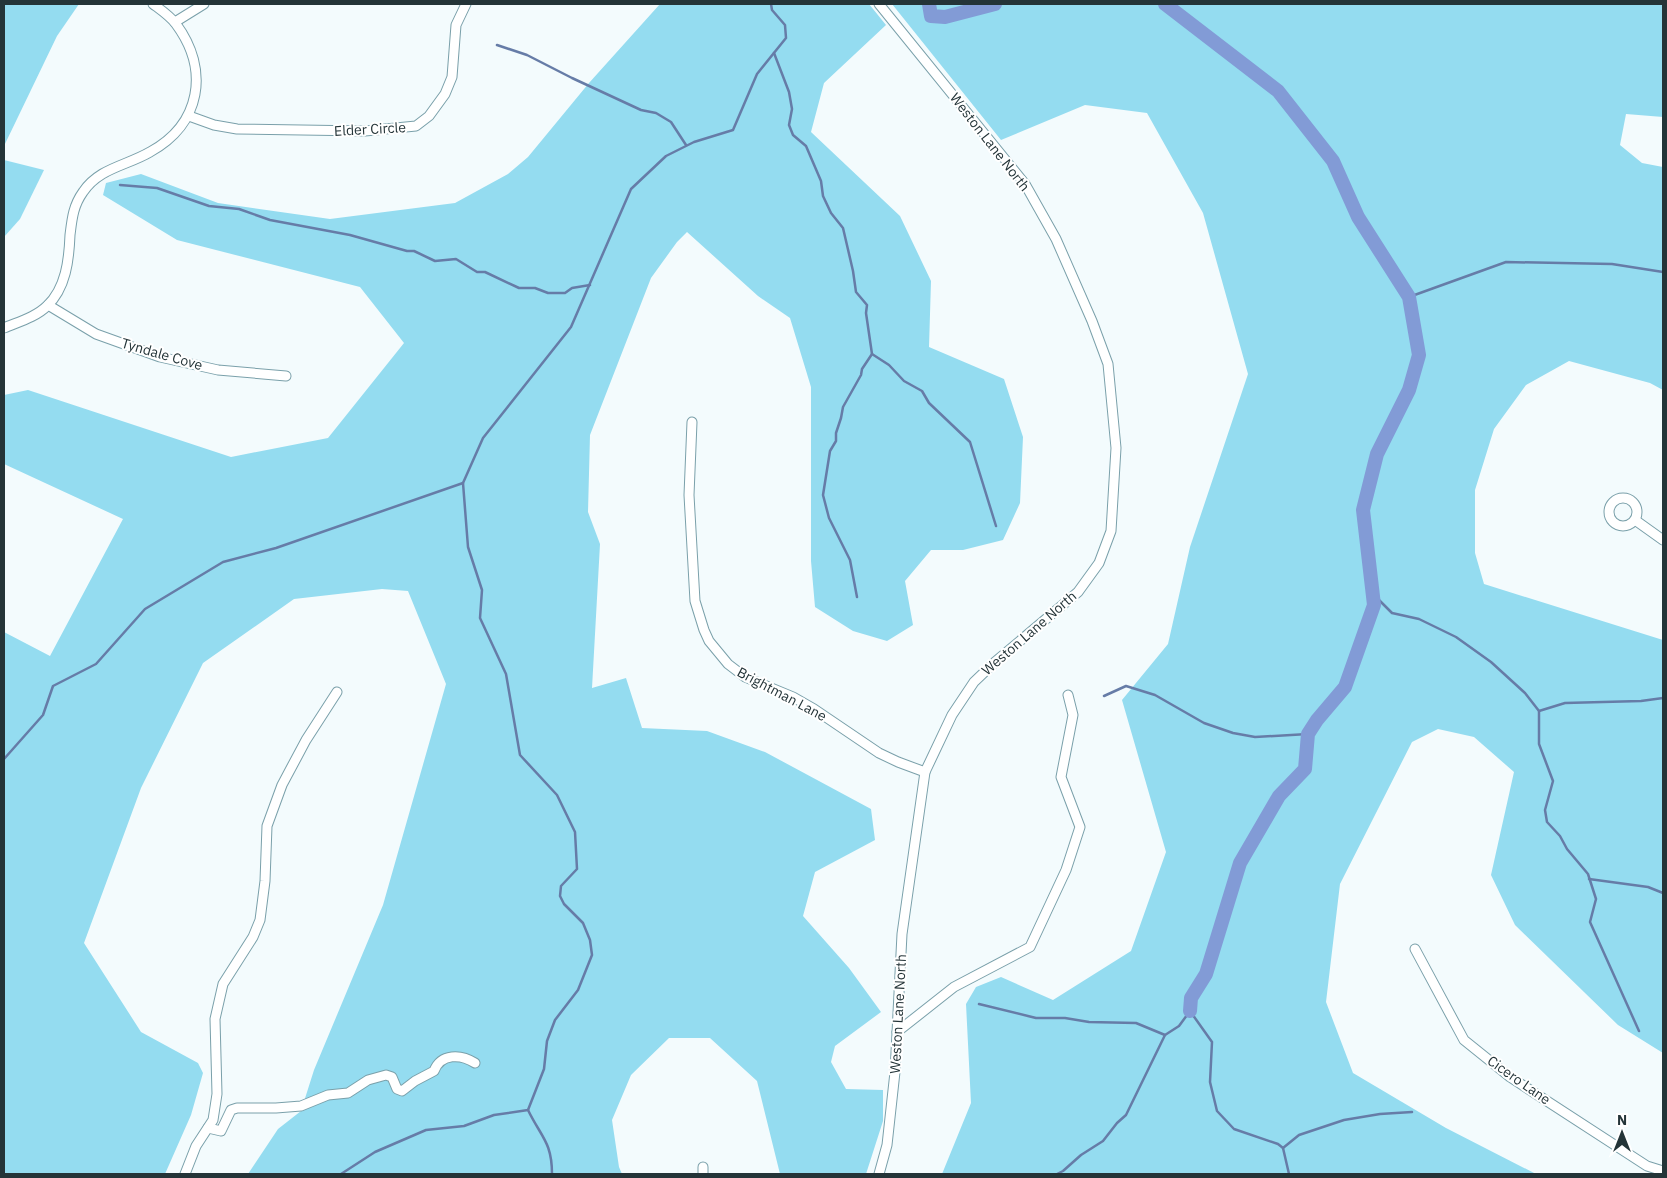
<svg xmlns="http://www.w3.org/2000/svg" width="1667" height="1178" font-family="'IBM Plex Sans',sans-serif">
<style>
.green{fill:#94dcf0}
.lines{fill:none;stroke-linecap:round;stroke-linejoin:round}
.stream{stroke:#667ca7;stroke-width:2.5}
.river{stroke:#829bd6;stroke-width:14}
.minor-casing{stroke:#7aa0aa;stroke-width:11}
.minor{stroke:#fff;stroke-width:9}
.labels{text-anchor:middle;stroke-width:4;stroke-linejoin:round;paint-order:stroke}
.street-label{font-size:14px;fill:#243438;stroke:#fff}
</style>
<rect width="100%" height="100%" fill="#f3fbfd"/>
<g class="green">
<path d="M4 4H79L57 36 4 146Z"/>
<path d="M660 4H869L886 25 824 83 811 132 900 216 931 281 929 347 1004 379 1023 437 1020 503 1003 540 963 550H931L905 581 913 625 887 641 853 631 815 607 811 561V387L790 318 758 296 687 232 677 242 651 278 590 435 588 512 600 544 592 688 626 678 642 728 707 731 765 752 871 809 875 840 815 872 803 916 849 968 881 1012 835 1046 831 1062 846 1089 883 1090V1121L866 1174H780L757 1081 710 1038H669L631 1075 612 1120 619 1167 622 1174H248L278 1129 301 1111 314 1070 383 905 446 684 408 591 382 589 294 599 203 663 141 788 84 943 141 1032 198 1063 203 1073 191 1115 165 1174H4V632L50 656 123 519 4 464V395L28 390 231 457 328 438 404 343 360 287 177 240 103 195 106 183 141 174 218 203 330 219 455 203 508 174 528 157 589 83Z"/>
<path d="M892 4H1663V117L1626 114 1620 145 1642 163 1663 167V390L1650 383 1569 361 1526 385 1494 429 1475 490V553L1484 584 1663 640V1053L1618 1025 1515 925 1491 875 1514 772 1474 737 1438 729 1412 742 1340 884 1326 1002 1353 1073 1446 1128 1536 1174H942L971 1103 966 1004 976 987 1001 977 1053 1000 1131 951 1166 852 1122 700 1168 644 1190 547 1248 374 1203 213 1147 113 1085 105 1001 140Z"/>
<path d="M4 160 44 170 20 219 4 237Z"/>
</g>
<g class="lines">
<g class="stream">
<path d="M497 45 527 55 572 78 641 110 656 113 671 122 686 145"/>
<path d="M774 53 789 92 792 109 789 125 793 135 806 146 821 181 823 196 831 213 843 228 853 271 856 292 867 305 866 313 872 354 889 365 904 381 922 391 929 403 970 442 996 526"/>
<path d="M120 185 157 188 209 206 239 209 270 220 350 235 407 251H414L435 261 456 259 477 272H485L519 288H535L548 293H565L572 288 590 285"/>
<path d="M1409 297 1506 262 1612 264 1663 272"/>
<path d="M1372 593 1392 613 1419 619 1456 637 1491 662 1525 693 1539 711V744L1553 781 1545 810 1547 822 1560 836 1567 849 1588 874 1596 899 1590 922 1639 1031"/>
<path d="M857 597 850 560 829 518 823 495 830 451 836 441V433L841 418 843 407 861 375 862 369 872 354"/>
<path d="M1104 696 1126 686 1155 695 1204 723 1233 733 1255 737 1308 734"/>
<path d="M1539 711 1565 703 1641 701 1663 698"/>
<path d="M4 759 43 715 53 686 96 664 145 609 223 562 276 548 463 483 483 438 571 327 631 189 666 156 694 142 733 130 757 74 786 38 785 25 772 10 771 4"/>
<path d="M1589 879 1648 887 1663 893"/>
<path d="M979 1004 1036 1018H1065L1089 1022 1136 1023 1165 1035"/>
<path d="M528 1110C541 1137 552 1142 552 1174"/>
<path d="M1283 1148 1299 1135 1344 1120 1380 1114 1412 1112"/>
<path d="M341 1174 375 1152 426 1130 464 1126 494 1115 528 1110 544 1069 547 1041 555 1020 578 990 592 955 590 940 583 923 564 904 560 896 561 886 577 869 575 832 557 795 520 755 506 674 480 618 482 590 468 547 463 483"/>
<path d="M1057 1174 1063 1171 1081 1155 1103 1141 1117 1123 1126 1115 1165 1035 1179 1026 1190 1011 1212 1042 1210 1082 1217 1111 1234 1129 1278 1144 1283 1148 1289 1174"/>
</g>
<g class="river">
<path d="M929 4 931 16 945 17 995 4"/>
<path d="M1165 4 1278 91 1333 161 1358 217 1409 297 1419 355 1409 390 1377 454 1363 510 1374 605 1345 687 1317 720 1308 734 1305 769 1279 796 1240 863 1206 974 1191 998 1190 1011"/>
</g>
<defs>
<g id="minor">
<path d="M175 22 204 4"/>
<path d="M189 116 214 125 237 129 365 131 416 126 429 116 445 94 452 77 456 25 466 4"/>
<path d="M48 305 96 334 160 357 218 370 286 376"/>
<path d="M4 328C18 322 36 317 47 306 66 288 69 260 70 235 72 219 73 206 83 192 99 168 126 166 150 152 201 124 210 70 176 24 170 16 161 10 153 4"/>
<path d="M692 422 689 495 695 601 704 630 709 641 728 664 745 677 793 697 814 709 879 753 898 762 925 772"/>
<circle cx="1623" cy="512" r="14"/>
<path d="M1635 520 1663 540"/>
<path d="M1415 949 1464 1040 1510 1077 1647 1166 1663 1171"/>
<path d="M897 1032 954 987 1030 947 1066 870 1080 827 1061 777 1073 715 1068 695"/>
<path d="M208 1128 221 1131 231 1110 237 1108H276L301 1106 328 1095 348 1093 368 1080 386 1075 392 1077 397 1089 402 1091 415 1081 434 1071C441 1053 461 1054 475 1063"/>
<path d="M185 1174 196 1146 213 1120 217 1094 215 1019 223 984 253 937 260 920 265 881 267 826 282 785 306 740 337 692"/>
<path d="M703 1174V1167"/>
<path d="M879 1174 887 1145 895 1072 902 934 925 772 952 715 974 682 995 662 1078 592 1099 563 1111 531 1116 448 1108 364 1092 321 1056 239 1025 184 879 4"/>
</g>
</defs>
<use href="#minor" class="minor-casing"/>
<use href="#minor" class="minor"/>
</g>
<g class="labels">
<g class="street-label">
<text transform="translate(370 129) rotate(-3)" y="5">Elder Circle</text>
<text transform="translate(990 142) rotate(52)" y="5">Weston Lane North</text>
<text transform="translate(162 354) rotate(16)" y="5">Tyndale Cove</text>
<text transform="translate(1029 633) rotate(-41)" y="5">Weston Lane North</text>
<text transform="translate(782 694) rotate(28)" y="5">Brightman Lane</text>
<text transform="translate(898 1014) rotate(-87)" y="5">Weston Lane North</text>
<text transform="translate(1519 1080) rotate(35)" y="5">Cicero Lane</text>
</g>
</g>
<rect width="1667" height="1178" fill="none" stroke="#243438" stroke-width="10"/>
<g transform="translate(1622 1133)" stroke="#ffffff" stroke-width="4" paint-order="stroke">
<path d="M0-4L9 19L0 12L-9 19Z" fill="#243438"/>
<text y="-8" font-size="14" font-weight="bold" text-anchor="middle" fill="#243438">N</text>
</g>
</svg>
